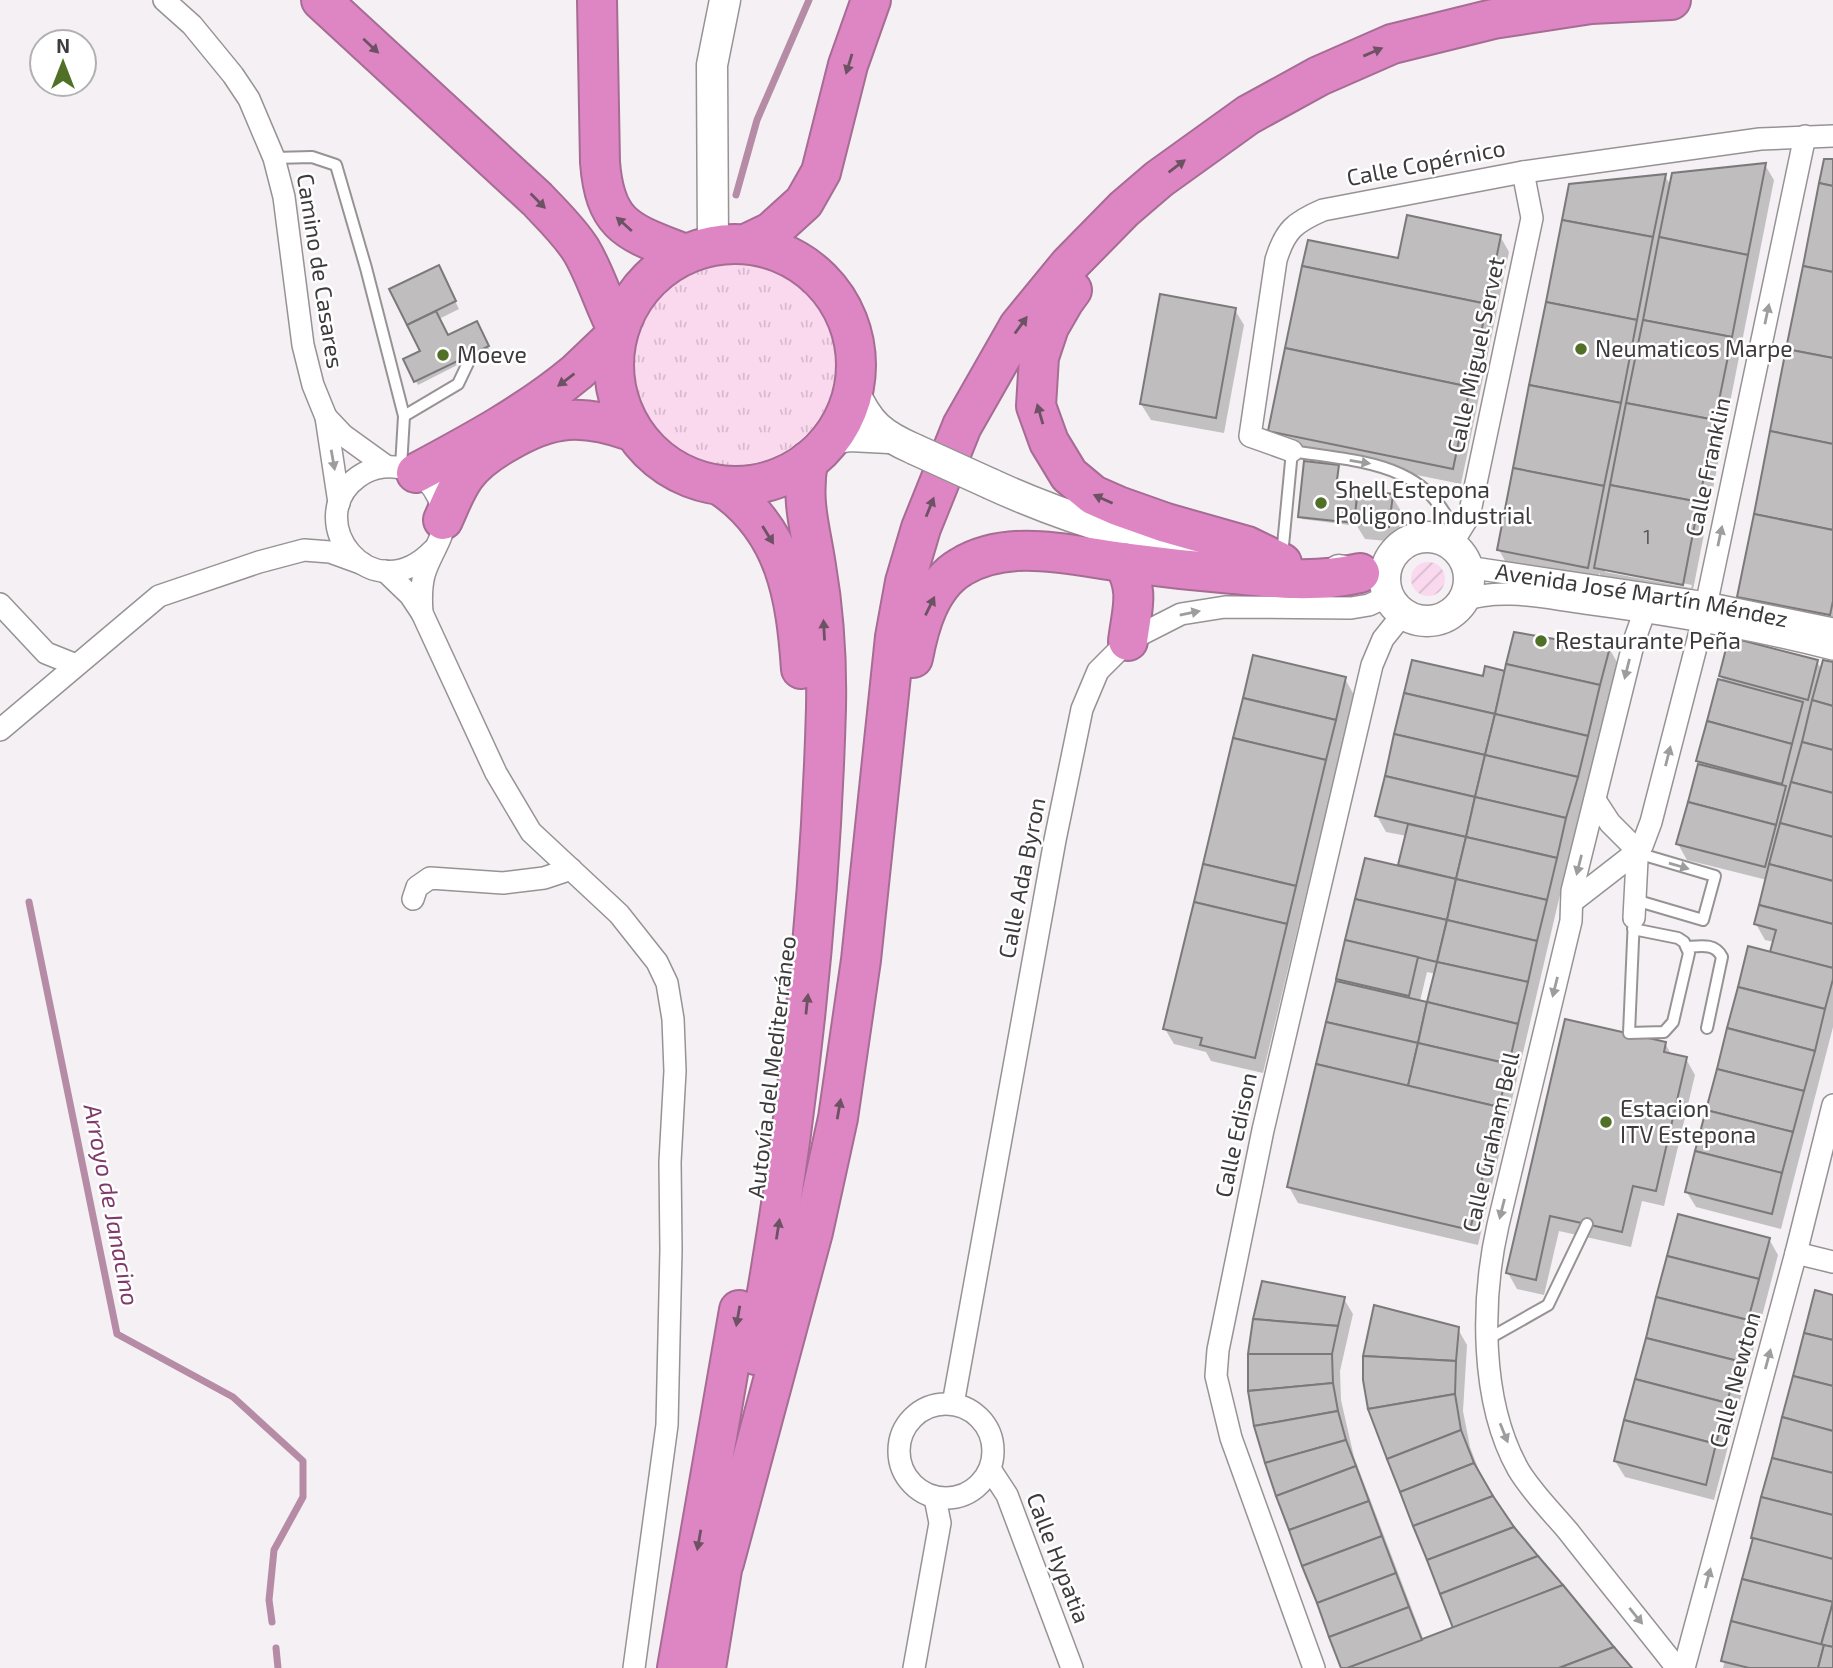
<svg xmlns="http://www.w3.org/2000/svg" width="1833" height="1668" font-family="'Exo 2',sans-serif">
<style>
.grass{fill:url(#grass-tufts)}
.garden{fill:url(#garden-furrows)}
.shadow{fill:#0003;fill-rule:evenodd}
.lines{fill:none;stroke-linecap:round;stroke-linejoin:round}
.stream{stroke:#b58ba6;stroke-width:7}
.building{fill:#c0bdbf;stroke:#7c797b;stroke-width:2}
.lane-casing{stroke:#979395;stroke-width:14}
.street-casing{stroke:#979395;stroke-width:24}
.secondary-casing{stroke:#979395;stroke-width:33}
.highway-casing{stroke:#a66c94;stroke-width:42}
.lane{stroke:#fff;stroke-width:10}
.street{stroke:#fff;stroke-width:21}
.secondary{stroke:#fff;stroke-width:30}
.highway{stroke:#de86c3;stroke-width:38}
.secondary-bridge-casing{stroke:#979395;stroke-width:33;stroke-linecap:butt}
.secondary-bridge{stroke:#fff;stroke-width:30}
.oneway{fill:#6d5264}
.oneway2{fill:#9e9d9e}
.poi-dot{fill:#507027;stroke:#fff;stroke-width:2.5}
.labels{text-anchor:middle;stroke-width:5;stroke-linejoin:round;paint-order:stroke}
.number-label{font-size:19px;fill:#5e5c5d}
.street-label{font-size:23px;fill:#3d3b3c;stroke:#fff}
.poi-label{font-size:23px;fill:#3d3b3c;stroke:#fff;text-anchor:start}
.water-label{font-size:24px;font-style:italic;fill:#7f396b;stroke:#fff}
</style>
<defs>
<pattern id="grass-tufts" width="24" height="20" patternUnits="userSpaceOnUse" patternTransform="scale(1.75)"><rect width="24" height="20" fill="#fad8ee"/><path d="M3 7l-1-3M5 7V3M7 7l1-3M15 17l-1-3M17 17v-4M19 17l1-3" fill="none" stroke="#d7bacd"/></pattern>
<pattern id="garden-furrows" width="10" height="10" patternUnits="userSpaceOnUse" patternTransform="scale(1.75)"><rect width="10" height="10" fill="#fad8ee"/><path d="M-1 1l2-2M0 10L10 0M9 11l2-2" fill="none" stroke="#d7bacd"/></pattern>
</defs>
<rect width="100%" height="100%" fill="#f4f0f3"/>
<circle class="grass" cx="733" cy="362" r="103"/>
<circle class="garden" cx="1428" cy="579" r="17"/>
<g class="shadow">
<path d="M1833 161V629L1748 612 1739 597Z"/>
<path d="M1765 165 1774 180 1691 600 1605 583 1599 573 1597 583 1508 566 1499 550 1665 176 1671 186ZM1605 568 1692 585 1691 588 1605 572Z"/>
<path d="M1500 236 1509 252 1461 484 1279 447 1270 431 1400 260Z"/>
<path d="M442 275 459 309 439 319 448 337 476 323 489 349 418 385 405 360 422 351 392 290Z"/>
<path d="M1235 310 1244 325 1224 433 1151 420 1141 404Z"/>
<path d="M1338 466 1339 469 1337 489 1392 496 1401 511 1398 542 1365 539 1357 526 1302 519 1300 516Z"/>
<path d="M1609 648 1618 664 1574 835 1478 1245 1298 1203 1289 1187 1342 984 1338 978 1400 867 1407 836 1386 832 1377 816 1484 678ZM1427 972 1436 974 1429 1004 1420 1001Z"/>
<path d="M1817 662 1822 670 1833 664V1027L1781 1229 1696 1207 1686 1191 1774 942 1765 940 1756 924 1767 880 1687 860 1678 844 1701 766 1698 761 1724 682 1721 676Z"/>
<path d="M1345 679 1354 695 1263 1073 1211 1061 1206 1052 1174 1044 1165 1029Z"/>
<path d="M1665 1043 1672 1056 1686 1059 1695 1075 1664 1206 1642 1201 1631 1247 1559 1231 1544 1295 1517 1289 1508 1273Z"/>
<path d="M1769 1239 1778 1255 1714 1500 1625 1477 1615 1461Z"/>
<path d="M1833 1296V1668H1723L1754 1540Z"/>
<path d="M1344 1299 1353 1314 1340 1371 1341 1400 1354 1457 1424 1641 1455 1629 1370 1409 1458 1329 1467 1345 1463 1411 1470 1447 1483 1481 1513 1528 1631 1668H1345L1267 1463Z"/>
</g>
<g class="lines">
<g class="stream">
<path d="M736 195 757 120 809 0"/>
<path d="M29 902 117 1334 233 1397 303 1461V1497L274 1550 269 1600 272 1622"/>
<path d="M276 1648 278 1668"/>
</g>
</g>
<g class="building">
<path d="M1824 159H1833V186L1819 183Z"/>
<path d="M1766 163 1748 255 1659 237 1672 173Z"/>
<path d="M1666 174 1653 237 1562 220 1569 184Z"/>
<path d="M1819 183 1833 186V272L1803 266Z"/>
<path d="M1407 215 1501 235 1487 304 1302 266 1308 240 1398 258Z"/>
<path d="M1562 220 1653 237 1637 320 1546 302Z"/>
<path d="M1659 237 1748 255 1732 337 1643 320Z"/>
<path d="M439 265 456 301 407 325 389 289Z"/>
<path d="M1302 266 1487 304 1470 387 1285 348Z"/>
<path d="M1803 266 1833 272V358L1786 349Z"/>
<path d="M1160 294 1236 308 1216 418 1140 404Z"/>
<path d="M1546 302 1637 320 1621 403 1529 385Z"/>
<path d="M436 311 448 335 477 321 489 346 414 382 403 359 420 351 407 325Z"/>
<path d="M1643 320 1732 337 1715 420 1626 403Z"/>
<path d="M1285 348 1470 387 1453 469 1268 431Z"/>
<path d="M1786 349 1833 358V444L1770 431Z"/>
<path d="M1529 385 1621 403 1604 486 1513 468Z"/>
<path d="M1626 403 1715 420 1699 502 1610 485Z"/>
<path d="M1770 431 1833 444V530L1754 514Z"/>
<path d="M1304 461 1339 465 1336 487 1358 490 1354 523 1298 517Z"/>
<path d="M1513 468 1604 486 1588 568 1497 550Z"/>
<path d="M1610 485 1699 502 1683 585 1594 568Z"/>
<path d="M1358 490 1393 494 1389 527 1354 523Z"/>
<path d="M1754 514 1833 530V601L1830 615 1737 597Z"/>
<path d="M1514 632 1572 642 1573 638 1610 647 1600 685 1506 664Z"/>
<path d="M1729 637 1818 660 1808 700 1719 676Z"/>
<path d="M1253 655 1346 677 1336 720 1243 698Z"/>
<path d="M1412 660 1483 676 1485 666 1505 671 1495 714 1404 693Z"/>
<path d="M1823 660 1833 662V706L1812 700Z"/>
<path d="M1506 664 1600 685 1588 736 1495 714Z"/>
<path d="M1718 679 1803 702 1792 744 1707 721Z"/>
<path d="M1404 693 1495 714 1485 755 1394 734Z"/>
<path d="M1243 698 1336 720 1326 760 1233 738Z"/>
<path d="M1812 700 1833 706V750L1802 742Z"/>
<path d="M1495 714 1588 736 1578 777 1485 755Z"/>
<path d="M1707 721 1792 744 1782 784 1696 761Z"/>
<path d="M1394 734 1485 755 1475 797 1385 776Z"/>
<path d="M1233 738 1326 760 1296 886 1203 864Z"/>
<path d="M1802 742 1833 750V793L1791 782Z"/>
<path d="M1485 755 1578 777 1566 818 1475 797Z"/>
<path d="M1698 764 1786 786 1776 825 1688 802Z"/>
<path d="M1385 776 1475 797 1466 837 1375 816Z"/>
<path d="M1791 782 1833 793V837L1780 823Z"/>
<path d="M1475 797 1566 818 1557 858 1466 837Z"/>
<path d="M1688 802 1776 825 1765 867 1676 844Z"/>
<path d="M1780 823 1833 837V881L1769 864Z"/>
<path d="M1408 824 1466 837 1456 879 1398 865Z"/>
<path d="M1466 837 1557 858 1547 900 1456 879Z"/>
<path d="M1365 858 1456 879 1447 920 1355 899Z"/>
<path d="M1203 864 1296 886 1287 924 1194 902Z"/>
<path d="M1769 864 1833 881V924L1759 905Z"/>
<path d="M1456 879 1547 900 1537 941 1447 920Z"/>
<path d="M1355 899 1447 920 1437 962 1345 940Z"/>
<path d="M1194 902 1287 924 1255 1058 1200 1045 1202 1038 1163 1029Z"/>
<path d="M1759 905 1833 924V968L1770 952 1776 930 1754 924Z"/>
<path d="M1447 920 1537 941 1528 982 1437 962Z"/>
<path d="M1345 940 1418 957 1409 996 1336 979Z"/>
<path d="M1748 946 1833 968V979L1825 1009 1738 987Z"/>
<path d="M1437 962 1528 982 1518 1024 1427 1002Z"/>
<path d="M1336 981 1427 1002 1418 1043 1326 1022Z"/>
<path d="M1738 987 1825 1009 1815 1051 1727 1028Z"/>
<path d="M1427 1002 1518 1024 1509 1064 1418 1043Z"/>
<path d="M1565 1019 1666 1042 1664 1052 1687 1057 1656 1191 1633 1186 1622 1232 1550 1216 1536 1280 1506 1273Z"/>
<path d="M1326 1022 1418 1043 1408 1086 1316 1064Z"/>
<path d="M1727 1028 1815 1051 1804 1091 1717 1069Z"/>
<path d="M1418 1043 1509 1064 1499 1107 1408 1086Z"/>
<path d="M1316 1064 1499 1107 1470 1230 1287 1187Z"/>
<path d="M1717 1069 1804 1091 1793 1132 1706 1110Z"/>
<path d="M1706 1110 1793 1132 1782 1173 1695 1151Z"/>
<path d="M1695 1151 1782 1173 1772 1214 1685 1192Z"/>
<path d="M1678 1214 1770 1238 1759 1279 1667 1256Z"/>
<path d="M1667 1256 1759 1279 1748 1320 1656 1297Z"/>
<path d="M1262 1281 1345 1297 1338 1326 1253 1319Z"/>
<path d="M1815 1290 1833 1295V1340L1804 1333Z"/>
<path d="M1656 1297 1748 1320 1738 1361 1646 1338Z"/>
<path d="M1374 1305 1459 1327 1456 1361 1363 1356Z"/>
<path d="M1253 1319 1338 1326 1332 1354H1248Z"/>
<path d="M1804 1333 1833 1340V1386L1793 1376Z"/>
<path d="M1646 1338 1738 1361 1727 1403 1635 1379Z"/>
<path d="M1248 1354H1332L1333 1383 1248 1391Z"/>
<path d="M1363 1356 1456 1361 1455 1394 1368 1409 1363 1380Z"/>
<path d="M1793 1376 1833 1386V1431L1782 1417Z"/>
<path d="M1635 1379 1727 1403 1716 1444 1624 1420Z"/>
<path d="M1333 1383 1338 1411 1254 1426 1248 1391Z"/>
<path d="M1455 1394 1461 1430 1387 1459 1368 1409Z"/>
<path d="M1338 1411 1346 1440 1265 1463 1254 1426Z"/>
<path d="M1782 1417 1833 1431V1473L1772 1458Z"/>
<path d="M1624 1420 1716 1444 1706 1485 1614 1461Z"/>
<path d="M1461 1430 1474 1463 1400 1492 1387 1459Z"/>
<path d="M1346 1440 1356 1466 1276 1496 1265 1463Z"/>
<path d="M1772 1458 1833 1473V1515L1761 1497Z"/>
<path d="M1474 1463 1493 1496 1413 1526 1400 1492Z"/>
<path d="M1356 1466 1369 1501 1289 1530 1276 1496Z"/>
<path d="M1493 1496 1514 1527 1427 1560 1413 1526Z"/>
<path d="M1761 1497 1833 1515V1559L1751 1538Z"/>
<path d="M1369 1501 1382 1536 1302 1566 1289 1530Z"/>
<path d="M1514 1527 1538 1556 1440 1594 1427 1560Z"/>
<path d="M1382 1536 1396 1573 1317 1603 1302 1566Z"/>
<path d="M1753 1538 1833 1559V1602L1742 1579Z"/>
<path d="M1538 1556 1563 1585 1453 1628 1440 1594Z"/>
<path d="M1396 1573 1409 1607 1329 1637 1317 1603Z"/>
<path d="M1742 1579 1833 1602 1821 1645 1731 1621Z"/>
<path d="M1563 1585 1614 1647 1559 1668H1347Z"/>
<path d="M1833 1602V1647L1821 1645Z"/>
<path d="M1409 1607 1422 1640 1347 1668H1341L1329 1637Z"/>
<path d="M1731 1621 1824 1645 1818 1668H1749L1721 1661Z"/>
<path d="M1824 1645 1833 1647V1668H1818Z"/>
<path d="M1614 1647 1632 1668H1559Z"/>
</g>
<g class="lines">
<defs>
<g id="lane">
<path d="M274 158 312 157 336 165 366 268 404 416"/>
<path d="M401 467 404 416 458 384 468 363"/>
<path d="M1282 556 1292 451C1359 462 1431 461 1456 538"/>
<path d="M1635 900 1703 920 1715 876 1644 855"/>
<path d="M1633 929 1678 938 1684 942 1689 953 1673 1022 1664 1032 1629 1033 1634 918"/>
<path d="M1687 947C1701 946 1715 943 1722 957L1707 1028"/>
<path d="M1488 1339 1548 1305 1587 1224"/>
</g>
<g id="street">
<path d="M164 0 192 25 233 75 249 99 274 158 284 197 303 345 313 385 326 417 339 503"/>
<path d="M326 417 343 435 386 466"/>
<path d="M1292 451 1250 436 1276 260C1285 230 1295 222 1323 210L1523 172 1760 139 1833 136"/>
<path d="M1451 545 1469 516 1532 218 1523 172"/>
<path id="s1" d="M1467 567 1706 603 1833 629"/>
<path d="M385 571 410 595 422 613 496 773 531 832 619 914 657 962 667 983 673 1019 675 1071 670 1162 671 1250 667 1425 634 1668"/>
<path d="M1671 598 1647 605 1634 641 1572 891 1571 921 1498 1225C1481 1300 1480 1401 1518 1469 1530 1490 1552 1512 1568 1531 1604 1577 1641 1622 1677 1668"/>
<path d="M1463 600C1503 587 1545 598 1585 603 1669 614 1751 628 1833 649"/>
<path d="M0 604 46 653 76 665"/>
<path d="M422 613C421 600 421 587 424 575 428 561 436 549 441 536 449 510 435 479 409 470 392 464 373 466 358 477 300 519 371 614 433 550"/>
<path d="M0 730 159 596 259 562 304 550 330 552 363 564"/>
<path d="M1595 800 1610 823 1632 845"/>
<path d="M1642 846 1651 822 1703 620 1805 136"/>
<path d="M413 899 417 887 430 878 503 883 544 878 571 869"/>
<path d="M1572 902 1630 857"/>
<path d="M1634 918 1637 860"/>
<path d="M1796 1253 1833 1262"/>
<circle cx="946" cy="1451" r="47"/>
<path d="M953 1404 1055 840 1082 709 1098 671 1128 641 1181 614 1225 607 1351 608 1369 605 1388 596"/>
<path d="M990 1469 1007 1495 1072 1668"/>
<path d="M914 1668 940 1523 935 1498"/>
<path d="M1314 1668 1231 1438 1216 1376 1218 1350 1263 1130 1372 665 1383 639 1403 614"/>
<path d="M1684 1668 1796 1253 1833 1105"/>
</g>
<g id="secondary">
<path d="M713 245 712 65 725 0"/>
<path d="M854 391C868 424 882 435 914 449"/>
<path d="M832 439 850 436 889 438"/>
<path d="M991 484C1065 518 1139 541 1220 553"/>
<circle cx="1427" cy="579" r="42"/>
<path d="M1339 570 1385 576"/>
</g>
<g id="highway">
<path d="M321 0 537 199C552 215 569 231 581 250 596 275 604 305 618 331"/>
<path d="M597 0 600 162C605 228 630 232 685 254"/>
<path d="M748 243 771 232 804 202 821 172 848 65 871 0"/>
<circle cx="735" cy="365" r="121"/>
<path d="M1072 290 1064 301 1049 327 1039 357 1036 406 1049 442 1069 475 1093 495 1118 506 1166 523 1247 546 1282 563"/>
<path d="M416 473C472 443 528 413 577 372 590 360 603 347 616 335"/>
<path d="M721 486C786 530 796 597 801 669"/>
<path d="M443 520C450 505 455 490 465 476 476 461 491 451 507 442 552 415 583 414 631 431"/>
<path d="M1123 562C1140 591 1132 609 1128 641"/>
<path d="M913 658C919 626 930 585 961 567 1008 538 1071 555 1122 562 1159 567 1196 571 1233 574 1276 579 1317 583 1360 573"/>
<path d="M756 1355C795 1141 820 926 826 708 827 660 824 613 816 566 810 526 801 503 808 461"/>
<path d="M724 1563 813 1232 838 1118 861 960 895 637 905 582 921 528 962 426 1019 326 1069 265 1124 209 1159 179 1248 115 1319 76 1392 44 1493 19 1591 4 1671 0"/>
<path d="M677 1668 739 1310"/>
<path d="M706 1668 727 1539"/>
</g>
</defs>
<use href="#lane" class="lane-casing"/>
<use href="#street" class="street-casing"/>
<use href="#secondary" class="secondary-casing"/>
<use href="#highway" class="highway-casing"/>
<use href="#lane" class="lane"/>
<use href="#street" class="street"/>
<use href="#secondary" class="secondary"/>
<use href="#highway" class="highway"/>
<defs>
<path id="secondary-bridge" d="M914 449 991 484"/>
</defs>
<use href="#secondary-bridge" class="secondary-bridge-casing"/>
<use href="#secondary-bridge" class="secondary-bridge"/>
</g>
<defs><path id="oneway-solid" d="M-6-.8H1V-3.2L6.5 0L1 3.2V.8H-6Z" transform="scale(1.75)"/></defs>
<g class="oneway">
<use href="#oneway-solid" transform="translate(371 46) rotate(43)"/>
<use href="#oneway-solid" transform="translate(1373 52) rotate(-23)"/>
<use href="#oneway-solid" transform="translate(849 64) rotate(107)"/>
<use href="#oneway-solid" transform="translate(1177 166) rotate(-37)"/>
<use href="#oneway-solid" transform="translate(538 201) rotate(45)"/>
<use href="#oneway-solid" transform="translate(624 224) rotate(-138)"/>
<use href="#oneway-solid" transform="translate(1021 325) rotate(-54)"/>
<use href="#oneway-solid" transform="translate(566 380) rotate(143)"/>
<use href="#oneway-solid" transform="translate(1040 414) rotate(-106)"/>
<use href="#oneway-solid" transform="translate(1103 499) rotate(-156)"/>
<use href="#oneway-solid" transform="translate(930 507) rotate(-68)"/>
<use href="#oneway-solid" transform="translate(768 535) rotate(58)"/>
<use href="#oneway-solid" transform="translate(930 606) rotate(-64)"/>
<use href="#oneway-solid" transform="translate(824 630) rotate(-93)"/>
<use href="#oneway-solid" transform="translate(807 1004) rotate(-84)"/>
<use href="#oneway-solid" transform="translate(839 1109) rotate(-80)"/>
<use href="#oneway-solid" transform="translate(778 1229) rotate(-81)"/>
<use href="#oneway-solid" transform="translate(738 1316) rotate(100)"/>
<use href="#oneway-solid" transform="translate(699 1540) rotate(100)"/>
</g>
<g class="oneway2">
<use href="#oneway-solid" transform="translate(1767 314) rotate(-78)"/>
<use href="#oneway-solid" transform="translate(333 460) rotate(80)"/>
<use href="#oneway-solid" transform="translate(1360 462) rotate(9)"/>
<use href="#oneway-solid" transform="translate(1720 536) rotate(-78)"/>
<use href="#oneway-solid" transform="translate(1190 613) rotate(-12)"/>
<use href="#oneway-solid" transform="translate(1627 669) rotate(104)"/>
<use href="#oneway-solid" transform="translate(1668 756) rotate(-76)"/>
<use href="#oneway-solid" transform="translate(1579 865) rotate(104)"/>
<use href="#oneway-solid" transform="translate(1679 866) rotate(16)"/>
<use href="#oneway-solid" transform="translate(1555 987) rotate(104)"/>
<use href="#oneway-solid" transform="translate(1502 1209) rotate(104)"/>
<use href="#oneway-solid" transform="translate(1768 1359) rotate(-75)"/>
<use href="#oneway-solid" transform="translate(1504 1433) rotate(68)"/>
<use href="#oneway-solid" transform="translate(1708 1578) rotate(-75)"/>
<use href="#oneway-solid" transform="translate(1636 1616) rotate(51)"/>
</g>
<g class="poi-dot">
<circle cx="1581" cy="349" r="7"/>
<circle cx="443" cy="355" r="7"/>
<circle cx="1321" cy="503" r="7"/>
<circle cx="1541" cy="641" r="7"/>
<circle cx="1606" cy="1122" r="7"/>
</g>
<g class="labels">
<g class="number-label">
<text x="1647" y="544">1</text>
</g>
<g class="street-label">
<text transform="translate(1426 163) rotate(-11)" y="8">Calle Copérnico</text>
<text transform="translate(320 271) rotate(81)" y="8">Camino de Casares</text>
<text transform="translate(1476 355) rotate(-78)" y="8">Calle Miguel Servet</text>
<text transform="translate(1708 467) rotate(-78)" y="8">Calle Franklin</text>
<text dy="8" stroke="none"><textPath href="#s1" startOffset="177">Avenida José Martín Méndez</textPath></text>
<text transform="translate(1022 878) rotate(-79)" y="8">Calle Ada Byron</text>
<text transform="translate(772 1067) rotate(-83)" y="8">Autovía del Mediterráneo</text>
<text transform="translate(1236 1135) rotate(-78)" y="8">Calle Edison</text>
<text transform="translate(1491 1142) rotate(-77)" y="8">Calle Graham Bell</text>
<text transform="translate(1735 1380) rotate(-75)" y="8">Calle Newton</text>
<text transform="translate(1058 1558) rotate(69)" y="8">Calle Hypatia</text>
</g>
<g class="poi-label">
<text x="1595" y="357">Neumaticos Marpe</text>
<text x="457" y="363">Moeve</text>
<text x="1335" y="498">Shell Estepona<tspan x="1335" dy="26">Poligono Industrial</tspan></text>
<text x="1555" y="649">Restaurante Peña</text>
<text x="1620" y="1117">Estacion<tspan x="1620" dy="26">ITV Estepona</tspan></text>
</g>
<g class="water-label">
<text transform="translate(111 1205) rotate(79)" y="8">Arroyo de Janacino</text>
</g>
</g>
<g transform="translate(63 63)"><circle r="33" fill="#ffffff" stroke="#b1b1b1" stroke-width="2"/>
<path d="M0-5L12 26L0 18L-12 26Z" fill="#507027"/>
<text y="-10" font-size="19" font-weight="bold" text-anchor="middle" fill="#3d3b3c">N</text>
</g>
</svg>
